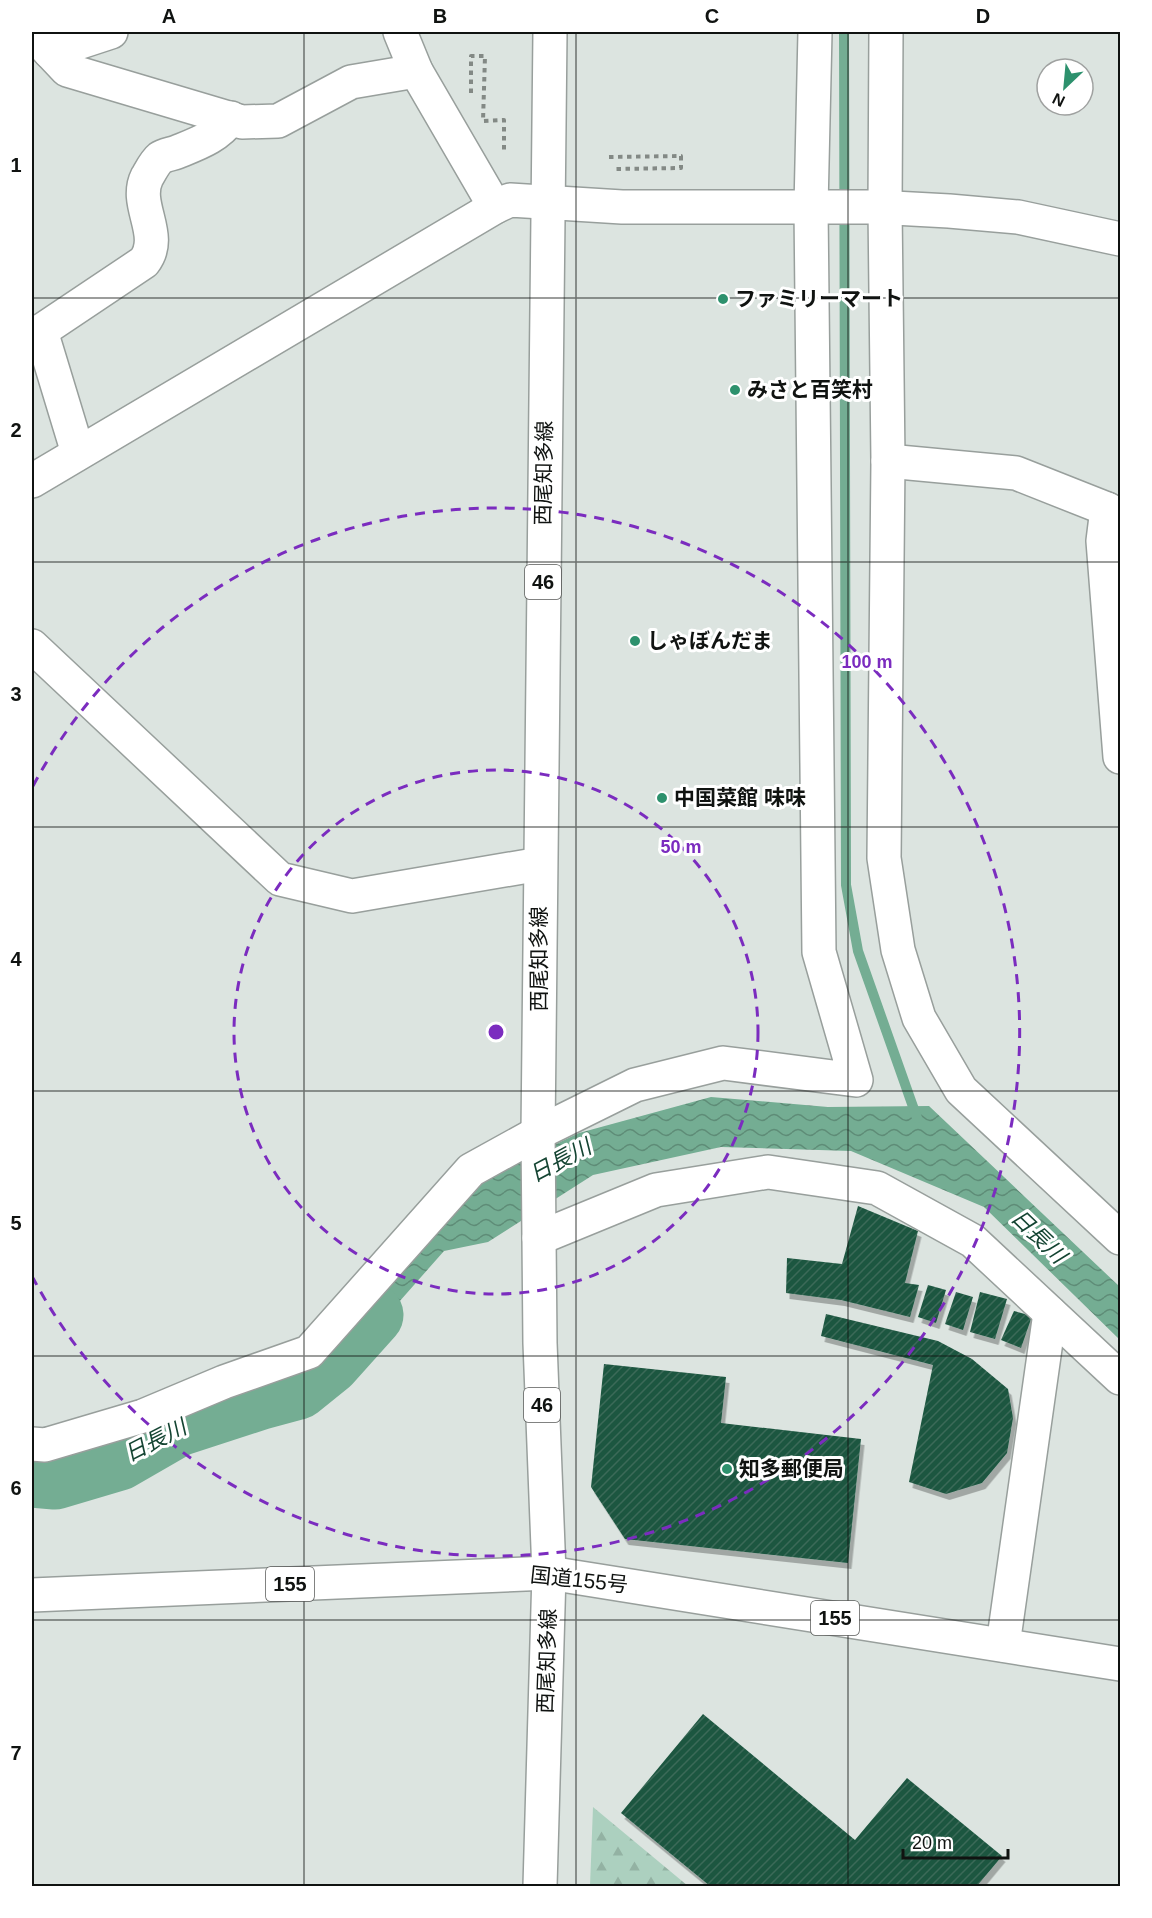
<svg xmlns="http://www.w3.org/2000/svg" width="1152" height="1918" font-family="Helvetica,'Noto Sans JP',sans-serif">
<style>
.forest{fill:url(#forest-firs)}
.water{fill:url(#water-waves)}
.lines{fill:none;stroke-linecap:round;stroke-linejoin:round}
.stream{stroke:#74ad93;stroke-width:10}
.river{stroke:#74ad93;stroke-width:63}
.building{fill:url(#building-hatch);filter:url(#shadow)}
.minor-casing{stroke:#989f9c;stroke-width:36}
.major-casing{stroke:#989f9c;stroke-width:36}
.highway-casing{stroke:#989f9c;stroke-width:36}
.path{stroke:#838985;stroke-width:4;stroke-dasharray:4.5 4.5;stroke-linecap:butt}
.minor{stroke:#fff;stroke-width:33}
.major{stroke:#fff;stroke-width:33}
.highway{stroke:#fff;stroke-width:33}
.grid{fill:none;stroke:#101311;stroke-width:1.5;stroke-opacity:0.55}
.ring{fill:none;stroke:#7b2cbf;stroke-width:3;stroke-dasharray:10 8}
.poi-dot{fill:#2d916d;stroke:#fff;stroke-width:2}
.labels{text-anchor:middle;stroke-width:6;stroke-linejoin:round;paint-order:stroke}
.shield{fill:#fff;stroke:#585a58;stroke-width:1.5}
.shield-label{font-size:20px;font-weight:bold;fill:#101311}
.poi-label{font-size:21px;font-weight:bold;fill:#101311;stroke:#fff;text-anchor:start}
.street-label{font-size:21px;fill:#101311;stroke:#fff}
.water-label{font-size:22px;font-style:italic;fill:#144432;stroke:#fff}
.centre{fill:#7b2cbf;stroke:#fff;stroke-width:3}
.ring-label{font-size:18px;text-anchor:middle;font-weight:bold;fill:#7b2cbf;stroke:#fff;stroke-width:6;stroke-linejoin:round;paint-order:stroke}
.neatline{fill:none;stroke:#101311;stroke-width:2}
.grid-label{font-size:20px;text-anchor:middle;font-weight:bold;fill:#101311}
</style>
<defs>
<pattern id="forest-firs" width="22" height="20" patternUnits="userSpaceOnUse" patternTransform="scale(1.5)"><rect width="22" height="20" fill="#acd0bf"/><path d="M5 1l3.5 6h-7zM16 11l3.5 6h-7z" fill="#93b2a3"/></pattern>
<pattern id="water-waves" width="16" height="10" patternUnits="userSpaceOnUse" patternTransform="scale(1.5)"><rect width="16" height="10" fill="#74ad93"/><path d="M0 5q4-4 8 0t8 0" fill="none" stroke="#5e8c77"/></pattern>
<pattern id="building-hatch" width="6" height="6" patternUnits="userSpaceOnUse" patternTransform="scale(1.5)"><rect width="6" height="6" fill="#1c5640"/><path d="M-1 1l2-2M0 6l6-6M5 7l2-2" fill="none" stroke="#3b6a58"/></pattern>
<filter id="shadow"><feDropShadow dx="3.5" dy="6" stdDeviation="0" flood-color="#0004"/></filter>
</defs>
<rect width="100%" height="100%" fill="#dce4e0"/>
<path class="forest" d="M593 1807 688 1886H590Z"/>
<path class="water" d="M711 1097 828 1107 929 1106 1120 1287V1340L984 1207 851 1151 721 1147 593 1175 488 1242 444 1251 324 1387 308 1372 482 1179 579 1133Z"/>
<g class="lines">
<path class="stream" d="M844 32 846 885 858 951 917 1118"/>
<path class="river" d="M32 1476 55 1478 119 1459 178 1425 261 1398 298 1388 329 1363 372 1315"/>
</g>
<g class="building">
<path d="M858 1206 918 1231 905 1283 919 1285 910 1317 841 1300 786 1293 787 1258 842 1264Z"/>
<path d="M928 1285 946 1290 936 1323 918 1317Z"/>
<path d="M956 1292 973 1297 963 1330 945 1324Z"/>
<path d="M980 1292 1007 1299 995 1339 970 1332Z"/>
<path d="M1014 1311 1032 1316 1021 1348 1001 1340Z"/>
<path d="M826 1314 938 1341 972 1359 1008 1389 1013 1418 1007 1453 982 1483 946 1494 909 1482 933 1365 821 1336Z"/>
<path d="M604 1364 726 1377 721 1423 861 1439 848 1563 625 1539 591 1487Z"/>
<path d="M703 1714 855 1840 907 1778 1002 1856 977 1886H710L621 1813Z"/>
</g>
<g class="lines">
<defs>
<g id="minor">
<path d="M400 32 416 71 495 207"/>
<path d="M886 32 885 208 888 461 884 858 898 950 919 1018 961 1090 1120 1238"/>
<path d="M32 33 67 70 242 122 278 121 351 82 416 71"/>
<path d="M50 52 111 32"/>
<path d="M41 331 144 262C165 235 133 205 147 177 150 172 155 162 160 158 164 155 172 154 177 152 199 143 217 137 231 118"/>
<path d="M32 334 41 331 78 453"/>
<path d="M888 461 1016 473 1107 509 1120 516"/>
<path d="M32 481 495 207 510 200 622 207H875L949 211 1018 217 1120 239"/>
<path d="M1107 509 1103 541 1120 757"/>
<path d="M32 646 280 879 352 896 540 864"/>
<path d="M539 1238 656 1190 768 1172 877 1188 973 1241 1120 1378"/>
<path d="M32 1444 45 1445 143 1416 224 1382 309 1352 471 1170 538 1133 635 1085 723 1063 856 1080 819 952 811 207 815 32"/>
<path d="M1003 1645 1050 1313"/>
</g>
<path id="major" d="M540 1886 549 1573 540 1343 538 1133 550 32"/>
<path id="highway" d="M32 1595 549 1573 1120 1664"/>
</defs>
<use href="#minor" class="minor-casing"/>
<use href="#major" class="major-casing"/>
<use href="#highway" class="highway-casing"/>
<g class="path">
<path d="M471 93V56H485L483 121 504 120V152"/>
<path d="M609 157 681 156V168L615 169"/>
</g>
<use href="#minor" class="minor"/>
<use href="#major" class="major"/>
<use href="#highway" class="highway"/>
</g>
<path class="grid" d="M304 32V1886M576 32V1886M848 32V1886M32 298H1120M32 562H1120M32 827H1120M32 1091H1120M32 1356H1120M32 1620H1120"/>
<g class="ring">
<circle cx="496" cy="1032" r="262"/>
<path d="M33 786A524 524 0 1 1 33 1278"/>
</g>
<g class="poi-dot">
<circle cx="723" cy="299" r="6"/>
<circle cx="735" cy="390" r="6"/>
<circle cx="635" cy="641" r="6"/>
<circle cx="662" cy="798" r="6"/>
<circle cx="727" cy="1469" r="6"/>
</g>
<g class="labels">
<g class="shield">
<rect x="525" y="565" width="36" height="34" rx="4.5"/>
<rect x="524" y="1388" width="36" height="34" rx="4.5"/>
<rect x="266" y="1567" width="48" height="34" rx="4.5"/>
<rect x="811" y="1601" width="48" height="34" rx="4.5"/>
</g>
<g class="shield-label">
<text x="543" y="589">46</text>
<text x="542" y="1412">46</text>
<text x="290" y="1591">155</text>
<text x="835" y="1625">155</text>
</g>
<g class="poi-label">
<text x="735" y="306">ファミリーマート</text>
<text x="747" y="397">みさと百笑村</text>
<text x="647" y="648">しゃぼんだま</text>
<text x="674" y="805">中国菜館 味味</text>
<text x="739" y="1476">知多郵便局</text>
</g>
<g class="street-label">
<text transform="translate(544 473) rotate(-89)" y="7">西尾知多線</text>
<text transform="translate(539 959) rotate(-90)" y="7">西尾知多線</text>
<text transform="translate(579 1580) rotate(6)" y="7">国道155号</text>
<text transform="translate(547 1661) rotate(-88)" y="7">西尾知多線</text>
</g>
<g class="water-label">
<text transform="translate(560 1160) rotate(-28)" y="8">日長川</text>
<text transform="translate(1039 1236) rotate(44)" y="8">日長川</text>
<text transform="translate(155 1440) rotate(-27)" y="8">日長川</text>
</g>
</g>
<circle cx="496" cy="1032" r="9" class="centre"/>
<g class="ring-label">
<text x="867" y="668">100 m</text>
<text x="681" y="853">50 m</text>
</g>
<rect width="1152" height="1918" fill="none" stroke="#ffffff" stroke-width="66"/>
<g transform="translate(1065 87) rotate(206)"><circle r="28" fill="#ffffff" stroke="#9fa1a0" stroke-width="1.5"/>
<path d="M0-4.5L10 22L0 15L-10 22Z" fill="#2d916d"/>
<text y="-9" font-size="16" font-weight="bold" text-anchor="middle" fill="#101311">N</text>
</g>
<path d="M903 1849v9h105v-9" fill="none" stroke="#101311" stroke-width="3"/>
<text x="912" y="1849" font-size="18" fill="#101311" stroke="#ffffff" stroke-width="4.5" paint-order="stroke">20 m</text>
<rect x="33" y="33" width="1086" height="1852" class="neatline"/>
<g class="grid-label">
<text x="169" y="23">A</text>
<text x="440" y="23">B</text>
<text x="712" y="23">C</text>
<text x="983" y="23">D</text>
<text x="16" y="172">1</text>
<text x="16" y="437">2</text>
<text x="16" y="701">3</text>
<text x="16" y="966">4</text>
<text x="16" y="1230">5</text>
<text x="16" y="1495">6</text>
<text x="16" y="1760">7</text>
</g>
</svg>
